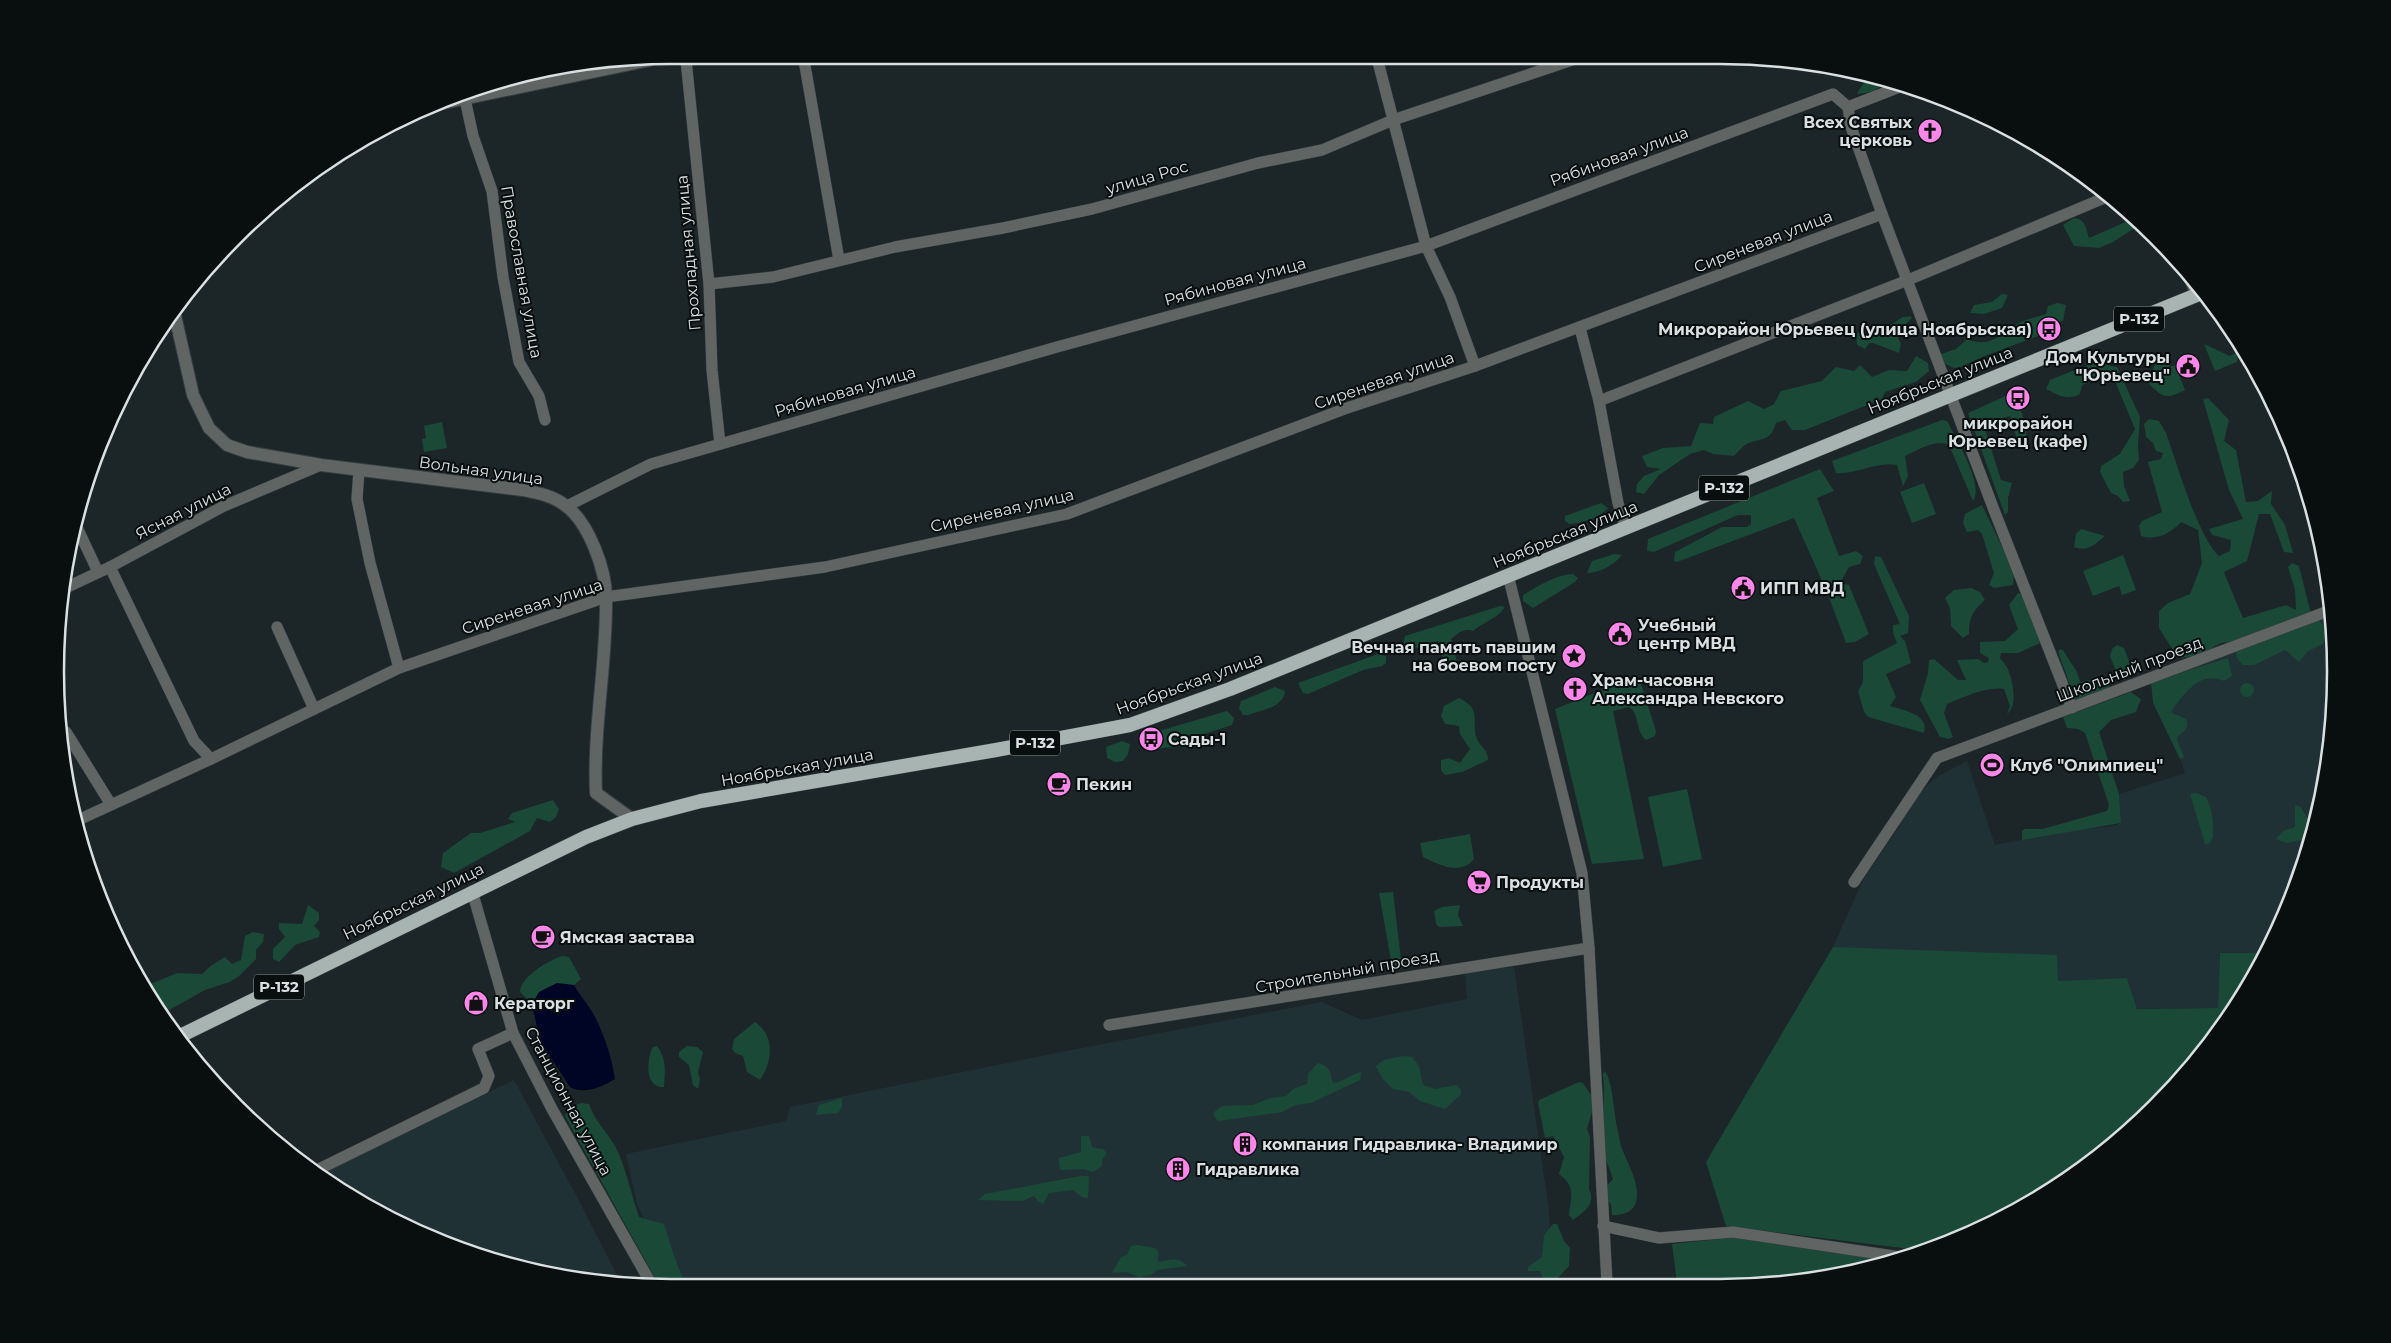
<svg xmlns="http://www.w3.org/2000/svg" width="2391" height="1343" font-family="Montserrat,sans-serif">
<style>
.built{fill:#203135}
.green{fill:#1a4937}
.water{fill:#000526}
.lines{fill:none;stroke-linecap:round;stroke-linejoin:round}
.minor-casing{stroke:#373f41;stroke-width:12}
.tertiary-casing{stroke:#373f41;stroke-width:14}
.trunk-casing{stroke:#373f41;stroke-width:15}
.minor{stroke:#606564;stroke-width:11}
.tertiary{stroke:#606564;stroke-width:12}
.trunk{stroke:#a8b4b2;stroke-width:14}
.labels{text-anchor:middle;stroke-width:4;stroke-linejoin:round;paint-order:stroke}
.shield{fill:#090e0e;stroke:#9ba1a2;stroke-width:1}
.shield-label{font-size:15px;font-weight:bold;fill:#dae0e2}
.poi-label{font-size:16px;font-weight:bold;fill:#dae0e2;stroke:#090e0e;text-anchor:start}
.street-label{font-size:16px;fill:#dae0e2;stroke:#090e0e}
.rim{fill:none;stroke:#dae0e2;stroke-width:2.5}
</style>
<rect width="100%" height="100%" fill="#1c2527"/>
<g class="built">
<path d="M2332 613 2335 631 2331 752 2303 870 2266 953 2220 954 2218 1008 2137 1009 2127 978 2058 981 2057 960 1833 947 1863 880 1899 827 1912 801 1935 778 1967 761 1995 845 2074 830 2114 826 2121 823 2119 794 2185 773 2154 680Z"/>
<path d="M1514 967 1549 1211 1552 1284 676 1287 637 1204 626 1154 786 1121 790 1107 1056 1053 1322 1002 1362 1020 1467 999 1465 973Z"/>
<path d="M514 1080 578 1199 622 1285 512 1267 363 1205 319 1173Z"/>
</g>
<g class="green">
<path d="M1870 74 1890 80 1872 92 1857 94C1860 86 1867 82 1870 74Z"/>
<path d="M2074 218C2086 219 2086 229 2089 238L2135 218 2141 224 2113 242 2099 248 2074 246 2063 225Z"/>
<path d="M2002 294 2008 295 2002 308 1984 314 1970 313 1974 305 1992 302Z"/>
<path d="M2057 303 2066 305 2063 321 2051 322 2038 336 1982 357 1961 367 1954 368 1942 362 1941 354 1956 349 1967 339C1991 349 2001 333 2019 323 2027 319 2037 317 2046 314L2048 306Z"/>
<path d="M1910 316 1912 318 1896 333 1901 344 1899 353 1873 343H1869L1865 349 1857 345 1856 333 1892 324 1903 317Z"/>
<path d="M2204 344 2230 356 2238 352 2237 362 2215 371Z"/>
<path d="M2165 355 2170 367 2175 365 2185 390C2167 399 2164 399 2149 384L2150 377 2157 359Z"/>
<path d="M1916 356 1928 363 1929 371 1916 382 1885 392 1882 399 1805 430H1792L1785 420 1776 423C1770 441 1765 437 1749 443 1743 445 1738 452 1734 456L1713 454 1704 450 1690 454 1659 475 1644 494 1636 492 1637 484 1644 476 1661 469 1647 467 1642 456 1663 448 1691 446 1700 423 1713 424 1714 417 1748 401 1764 409 1774 404 1781 391 1822 381 1836 367 1854 371 1860 365 1872 377 1889 370 1907 371Z"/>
<path d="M2103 356 2110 366 2117 367 2140 417 2138 446 2139 460 2133 468 2123 472 2124 486 2130 501 2123 502 2118 496 2111 493 2100 472 2101 466 2120 454 2135 429 2112 374 2082 385 2080 394C2067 401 2058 395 2046 389L2050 380 2072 371 2084 372 2090 359Z"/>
<path d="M2019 390 2026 392C2029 400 2027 406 2021 411L2027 428 2025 445 2022 447 2018 443 2010 416 1984 426 2001 480 2012 483 2008 498V512L2005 515 1968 413Z"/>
<path d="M2208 398 2229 420 2224 441 2236 450 2246 502 2258 501 2272 491 2271 504 2285 525 2293 553 2284 552 2270 514H2259L2247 561 2224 572 2225 575 2243 618 2286 605 2296 610 2295 590 2288 567 2292 563 2299 566 2311 614 2327 628 2323 644 2308 651 2299 662 2285 650 2254 665H2243L2237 658 2234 643C2223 640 2213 645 2207 654L2181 658 2176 655 2159 628V611L2168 603 2190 594 2202 563 2198 530 2181 522C2171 533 2157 541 2141 536L2139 526 2142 521 2162 512 2148 462 2161 459 2163 453 2156 451 2153 443 2146 437 2144 424 2149 419 2159 421 2166 433C2177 463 2198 537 2219 556L2230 551 2231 540 2212 535 2209 529 2243 519 2229 490 2203 399Z"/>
<path d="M1942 420 1947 421C1955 437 1985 486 1973 501L1949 445C1935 439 1918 450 1905 456L1908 476 1903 486 1897 465C1876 461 1857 475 1836 473L1832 461Z"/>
<path d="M442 422 447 448 424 452 422 439 426 438 424 426Z"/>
<path d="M1820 469 1834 491 1817 498 1839 556 1856 551 1863 556 1860 564 1849 567 1840 583 1849 585 1869 634 1855 642 1846 643 1827 592 1794 518 1677 562 1674 561 1675 552 1722 527H1747L1751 524V515H1738L1654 552 1647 551 1648 539Z"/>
<path d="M1924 483 1936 514 1912 523 1900 492Z"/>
<path d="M1601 503 1608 508C1599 518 1582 523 1569 524L1565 521V516Z"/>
<path d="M1982 505 2014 572 2013 585 1994 588 1989 585 1994 573 1982 534 1978 530 1967 532 1963 523 1965 514Z"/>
<path d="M2081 529 2105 536C2094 545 2088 552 2074 547L2076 534Z"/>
<path d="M1614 554 1622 555C1614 565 1600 573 1587 573L1592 561Z"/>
<path d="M2123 555 2136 590 2122 595 2119 586 2093 596 2083 571Z"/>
<path d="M1875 556 1881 557 1909 616 1908 633 1900 636 1905 641 1911 663 1886 674 1896 697 1890 706C1902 710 1930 714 1924 733L1868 717 1864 712 1858 691 1863 682V661L1897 643 1893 633V625L1900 624 1874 564Z"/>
<path d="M1573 574 1578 578 1575 582 1533 608 1523 601V595C1538 586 1555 575 1573 574Z"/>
<path d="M1971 588 1980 592 1985 600C1973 611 1969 617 1969 634L1963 638 1951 626 1950 608 1945 598 1954 590Z"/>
<path d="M2018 593 2026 595 2040 643 2018 653H2001L2000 658C2003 662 2008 667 2009 672 2013 683 2018 706 2007 714L2010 706 2004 689C1986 686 1964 697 1947 704L1944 713 1953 737 1949 739 1940 737 1920 700 1928 673 1929 660 1934 659 1958 680H1966L1957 660 1978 659 1984 663 1988 662 1989 658 1980 653V642L2005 641 2018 629 2009 605Z"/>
<path d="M1500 606 1505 607C1497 619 1485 621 1473 631 1464 627 1458 634 1451 639L1457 662 1456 666 1446 670 1438 641 1408 651 1403 646 1405 636Z"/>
<path d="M2117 645 2124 648 2130 664V675L2123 679 2118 677 2110 656 2112 649Z"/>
<path d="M2060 649 2063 650 2077 672 2080 682 2104 677 2109 683V689L2076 701 2058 652Z"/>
<path d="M1378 654 1386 656V663L1382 666 1363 670 1308 694 1303 693 1298 683Z"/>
<path d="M2228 658 2232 676 2224 681C2200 670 2184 694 2172 710V713L2186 719C2190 728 2184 731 2178 736L2177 740 2184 757 2180 759 2153 703 2151 682Z"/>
<path d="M1639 678 1656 731 1655 736 1646 740C1635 731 1640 714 1629 707L1613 711 1644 859 1592 864 1555 709 1629 679Z"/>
<circle cx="2247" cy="690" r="7"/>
<path d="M1275 687 1285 691C1283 708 1262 710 1248 715H1243L1239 708 1241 701Z"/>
<path d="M2131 692 2141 699 2136 712 2111 720 2099 732 2119 794 2121 823 2022 840V831L2025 829H2042L2107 811 2109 805 2085 733 2078 729 2067 728 2063 717Z"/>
<path d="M1459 698C1484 710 1470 722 1477 739 1481 748 1488 749 1488 760L1462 772 1445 775 1441 770V760L1449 758 1460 763 1470 749 1460 734 1459 726 1445 724 1441 716 1444 706Z"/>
<path d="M1227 711 1234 718 1232 725 1198 736 1187 746 1151 749 1142 745V739L1145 735Z"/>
<path d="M1122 741 1130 744 1128 754 1123 761 1115 762 1107 758 1106 747Z"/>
<path d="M1687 789 1702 859 1663 867 1648 797Z"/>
<path d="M2196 793 2206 797C2212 808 2214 825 2213 838L2208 844H2205L2190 794Z"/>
<path d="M553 800 559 809 556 817 550 822 537 818 530 831 454 873 441 867 443 853 471 833H480L515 822 508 819 512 813Z"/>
<path d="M2295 805 2301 807 2308 820H2315L2311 838 2287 843 2276 839 2283 831 2295 827Z"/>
<path d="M1470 834 1474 859C1460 876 1439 865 1423 857L1420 843Z"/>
<path d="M1393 892 1402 968 1393 972 1379 893Z"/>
<path d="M308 905 319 913V920L314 926 320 932 319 937 295 945 279 962 273 959V949L285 937 279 929V923L302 924Z"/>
<path d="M1460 905 1458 915 1463 926 1439 927 1436 924 1434 911 1442 907Z"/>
<path d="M253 932 264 934 263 942 256 950V959L239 976 230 982 205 990 162 1014 143 987 177 973 202 974 212 965 225 957 232 964 241 960 245 936Z"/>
<path d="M1833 947 2057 955 2058 981 2127 978 2137 1009 2218 1008 2220 953H2266L2253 980 2156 1107 2062 1184 1926 1251 1726 1226 1706 1162Z"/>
<path d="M562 956 569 957 581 979 574 985C553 983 543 985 532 1004L520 992C521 976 548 961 562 956Z"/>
<path d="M755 1022C775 1035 773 1062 760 1080L747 1072 743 1056 735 1053 732 1049 734 1039Z"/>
<path d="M657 1046C667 1059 665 1072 664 1087 645 1089 646 1059 653 1047Z"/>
<path d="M687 1046 697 1047 703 1052 698 1072 700 1079 698 1089 693 1085 689 1065 679 1057V1052Z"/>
<path d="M1403 1056 1412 1057 1419 1066 1423 1085 1435 1089 1456 1085 1461 1090V1094L1445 1109 1420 1101 1409 1092 1393 1089 1382 1078 1376 1066 1384 1060Z"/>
<path d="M1318 1063C1330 1066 1330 1072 1333 1083 1342 1083 1351 1074 1361 1072L1360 1080 1311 1103 1296 1105 1282 1112 1218 1121 1214 1116V1112L1222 1106 1253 1105 1271 1098 1286 1096 1293 1089 1307 1084 1308 1074Z"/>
<path d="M1605 1071C1612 1082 1613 1102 1615 1115 1616 1125 1619 1136 1621 1146 1626 1161 1643 1187 1635 1205 1631 1213 1620 1216 1612 1215L1611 1204 1605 1198 1606 1187 1613 1179C1610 1169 1604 1157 1603 1149 1600 1124 1606 1099 1603 1074Z"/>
<path d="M1579 1082 1583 1083 1591 1095 1593 1108 1587 1129 1590 1137 1589 1189C1596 1205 1585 1211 1573 1220L1569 1215C1571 1195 1576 1187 1559 1174L1564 1157 1553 1136 1545 1138 1538 1103 1539 1100Z"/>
<path d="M842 1098V1107L838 1113 816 1115 819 1105Z"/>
<path d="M581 1103 589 1104C595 1123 611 1135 619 1154 627 1174 632 1196 639 1217L664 1224 674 1256 686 1287H660L565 1116 568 1109Z"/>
<path d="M1081 1136H1089L1092 1147 1103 1149 1107 1153 1102 1160V1166L1093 1172 1083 1169 1061 1170 1059 1165V1158L1081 1152Z"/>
<path d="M1080 1176H1089L1088 1198 1082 1197 1073 1190 1049 1193 1043 1204 1039 1202 1034 1196 1022 1201 978 1200 985 1194Z"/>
<path d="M1553 1224H1557L1564 1241 1570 1248 1569 1266 1558 1278 1557 1284H1545L1540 1271H1528V1267L1542 1257 1544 1235Z"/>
<path d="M1739 1237 1887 1257V1262L1800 1283H1677L1672 1244Z"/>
<path d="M1137 1245 1155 1248 1158 1251V1262C1169 1260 1179 1256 1187 1266L1157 1270 1151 1275 1139 1277 1126 1272 1112 1273 1121 1257 1127 1255 1131 1246Z"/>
</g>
<path class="water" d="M557 983 574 985C580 996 588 1004 594 1015 604 1034 612 1058 615 1079 602 1087 584 1095 570 1087L540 1041 532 1004 539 992Z"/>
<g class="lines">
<defs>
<g id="minor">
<path d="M1377 58 1426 246 1450 297 1475 366"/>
<path d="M686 60 709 284 712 370 720 444"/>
<path d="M804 60 839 260"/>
<path d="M465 99 473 136 492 191 503 277 519 362 539 396 545 420"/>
<path d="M1848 107 1851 127 1882 214 1994 510 2072 708"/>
<path d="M1848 107 1902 86"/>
<path d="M709 284 773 277 895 247 1003 228 1092 209 1258 163 1322 150 1393 120 1581 57"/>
<path d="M1580 328 1599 401 1618 503 1626 529"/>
<path d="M1599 401 1908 280 2109 196"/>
<path d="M359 470 357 499 370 563 399 668"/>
<path d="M567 506 651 464 1057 347 1426 246 1833 94 1848 107"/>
<path d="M74 521 98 572"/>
<path d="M110 567 194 741 211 759"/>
<path d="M1508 575 1582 873 1589 948 1607 1283"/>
<path d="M61 590 110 567 224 506 321 465"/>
<path d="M277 627 314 709"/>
<path d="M66 732 110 803"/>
<path d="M76 821 211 759 399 668 606 597 825 567 1067 514 1347 408 1475 366 1882 214"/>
<path d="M1854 882 1937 758 2331 610"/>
<path d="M472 891 513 1033 552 1109 653 1287"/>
<path d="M1109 1025 1589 948"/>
<path d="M315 1171 484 1088 489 1076 478 1049 513 1033"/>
<path d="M1603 1226 1659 1238 1733 1232 1907 1258"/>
</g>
<g id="tertiary">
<path d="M429 106 650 60"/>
<path d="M2190 277 2197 295"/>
<path d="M174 311 193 395 209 428 227 445 247 452 321 465 523 490C538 493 554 496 566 506 589 523 606 570 606 598 607 663 593 727 596 793L632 819"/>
</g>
<path id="trunk" d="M178 1037 586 837 632 819 701 801 996 750 1130 725 1230 689 2204 292"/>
</defs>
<use href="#minor" class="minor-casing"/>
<use href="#tertiary" class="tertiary-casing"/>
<use href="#trunk" class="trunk-casing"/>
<use href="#minor" class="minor"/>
<use href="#tertiary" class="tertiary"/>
<use href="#trunk" class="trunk"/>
</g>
<defs>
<symbol id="church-disc" viewBox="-11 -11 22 22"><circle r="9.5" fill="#f987e9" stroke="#090e0e"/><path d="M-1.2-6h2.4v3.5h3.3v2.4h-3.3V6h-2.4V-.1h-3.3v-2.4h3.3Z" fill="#111"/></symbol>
<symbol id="bus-disc" viewBox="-11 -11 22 22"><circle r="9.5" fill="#f987e9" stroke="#090e0e"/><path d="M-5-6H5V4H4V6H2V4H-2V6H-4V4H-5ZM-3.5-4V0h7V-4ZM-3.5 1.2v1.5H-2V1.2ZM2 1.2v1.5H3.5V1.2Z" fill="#111"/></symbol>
<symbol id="civic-disc" viewBox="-11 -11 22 22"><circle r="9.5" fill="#f987e9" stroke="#090e0e"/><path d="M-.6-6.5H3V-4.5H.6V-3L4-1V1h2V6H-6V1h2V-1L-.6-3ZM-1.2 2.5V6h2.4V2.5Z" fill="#111"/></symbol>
<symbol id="sight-disc" viewBox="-11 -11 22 22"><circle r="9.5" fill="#f987e9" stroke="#090e0e"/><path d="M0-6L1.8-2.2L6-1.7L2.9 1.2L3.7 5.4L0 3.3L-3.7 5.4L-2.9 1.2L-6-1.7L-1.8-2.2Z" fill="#111"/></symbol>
<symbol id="stadium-disc" viewBox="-11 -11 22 22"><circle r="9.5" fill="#f987e9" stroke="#090e0e"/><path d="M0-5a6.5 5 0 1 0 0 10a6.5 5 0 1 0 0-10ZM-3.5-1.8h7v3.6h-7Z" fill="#111"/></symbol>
<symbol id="cafe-disc" viewBox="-11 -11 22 22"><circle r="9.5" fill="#f987e9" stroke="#090e0e"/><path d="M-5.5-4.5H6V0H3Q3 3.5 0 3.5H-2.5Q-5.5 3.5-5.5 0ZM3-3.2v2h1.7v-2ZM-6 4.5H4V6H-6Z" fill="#111"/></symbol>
<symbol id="supermarket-disc" viewBox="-11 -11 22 22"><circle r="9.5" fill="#f987e9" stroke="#090e0e"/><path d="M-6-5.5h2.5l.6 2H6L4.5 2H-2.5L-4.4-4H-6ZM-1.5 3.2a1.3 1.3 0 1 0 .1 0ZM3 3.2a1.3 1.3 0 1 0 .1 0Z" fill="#111"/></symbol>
<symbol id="shop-disc" viewBox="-11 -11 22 22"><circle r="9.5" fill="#f987e9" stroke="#090e0e"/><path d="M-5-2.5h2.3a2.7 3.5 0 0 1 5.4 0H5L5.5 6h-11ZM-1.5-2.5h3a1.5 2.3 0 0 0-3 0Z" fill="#111"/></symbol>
<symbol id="building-disc" viewBox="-11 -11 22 22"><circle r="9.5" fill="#f987e9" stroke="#090e0e"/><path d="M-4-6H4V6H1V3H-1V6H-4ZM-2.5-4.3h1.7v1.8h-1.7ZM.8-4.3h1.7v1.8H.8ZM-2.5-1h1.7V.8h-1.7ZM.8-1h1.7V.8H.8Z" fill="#111"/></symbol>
</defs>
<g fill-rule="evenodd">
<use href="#church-disc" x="1916" y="117" width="28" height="28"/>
<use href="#bus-disc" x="2035" y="315" width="28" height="28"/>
<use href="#civic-disc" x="2174" y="352" width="28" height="28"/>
<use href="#bus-disc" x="2004" y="384" width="28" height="28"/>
<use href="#civic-disc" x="1729" y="574" width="28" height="28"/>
<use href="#civic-disc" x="1606" y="620" width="28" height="28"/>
<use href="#sight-disc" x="1560" y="642" width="28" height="28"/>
<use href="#church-disc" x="1561" y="675" width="28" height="28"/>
<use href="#bus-disc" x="1137" y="725" width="28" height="28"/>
<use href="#stadium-disc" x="1978" y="751" width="28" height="28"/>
<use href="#cafe-disc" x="1045" y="770" width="28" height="28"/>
<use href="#supermarket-disc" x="1465" y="868" width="28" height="28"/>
<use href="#cafe-disc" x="529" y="923" width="28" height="28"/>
<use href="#shop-disc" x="462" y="989" width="28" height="28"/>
<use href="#building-disc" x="1231" y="1130" width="28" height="28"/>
<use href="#building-disc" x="1164" y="1155" width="28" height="28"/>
</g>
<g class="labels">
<g class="shield">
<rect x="2114" y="306.5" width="50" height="25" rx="4"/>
<rect x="1699" y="475.5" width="50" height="25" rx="4"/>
<rect x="1010" y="730.5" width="50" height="25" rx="4"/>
<rect x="254" y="974.5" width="50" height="25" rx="4"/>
</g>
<g class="shield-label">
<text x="2139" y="324">Р-132</text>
<text x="1724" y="493">Р-132</text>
<text x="1035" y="748">Р-132</text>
<text x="279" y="992">Р-132</text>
</g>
<g class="poi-label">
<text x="1912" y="128" text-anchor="end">Всех Святых<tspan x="1912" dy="18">церковь</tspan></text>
<text x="2032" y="335" text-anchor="end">Микрорайон Юрьевец (улица Ноябрьская)</text>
<text x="2170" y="363" text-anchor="end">Дом Культуры<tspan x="2170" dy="18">"Юрьевец"</tspan></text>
<text x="2018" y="429" text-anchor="middle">микрорайон<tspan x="2018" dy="18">Юрьевец (кафе)</tspan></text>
<text x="1760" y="594">ИПП МВД</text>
<text x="1638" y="631">Учебный<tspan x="1638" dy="18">центр МВД</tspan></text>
<text x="1556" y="653" text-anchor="end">Вечная память павшим<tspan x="1556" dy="18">на боевом посту</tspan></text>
<text x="1592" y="686">Храм-часовня<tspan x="1592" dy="18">Александра Невского</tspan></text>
<text x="1168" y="745">Сады-1</text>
<text x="2010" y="771">Клуб "Олимпиец"</text>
<text x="1076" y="790">Пекин</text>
<text x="1496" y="888">Продукты</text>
<text x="560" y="943">Ямская застава</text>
<text x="494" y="1009">Кераторг</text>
<text x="1262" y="1150">компания Гидравлика- Владимир</text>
<text x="1196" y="1175">Гидравлика</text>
</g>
<g class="street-label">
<text transform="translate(1619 156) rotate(-20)" y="6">Рябиновая улица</text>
<text transform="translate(1147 177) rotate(-16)" y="6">улица Рос</text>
<text transform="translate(1763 241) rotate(-21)" y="6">Сиреневая улица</text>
<text transform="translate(688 253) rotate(-95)" y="6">Прохладная улица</text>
<text transform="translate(522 272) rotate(80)" y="6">Православная улица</text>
<text transform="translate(1235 281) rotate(-15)" y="6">Рябиновая улица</text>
<text transform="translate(1384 380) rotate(-19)" y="6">Сиреневая улица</text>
<text transform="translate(1940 380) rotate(-22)" y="6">Ноябрьская улица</text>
<text transform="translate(845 391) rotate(-16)" y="6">Рябиновая улица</text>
<text transform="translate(481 470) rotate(8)" y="6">Вольная улица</text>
<text transform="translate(1002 510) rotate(-13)" y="6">Сиреневая улица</text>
<text transform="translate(183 511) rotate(-27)" y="6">Ясная улица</text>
<text transform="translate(1565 534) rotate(-22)" y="6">Ноябрьская улица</text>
<text transform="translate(532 606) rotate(-18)" y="6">Сиреневая улица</text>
<text transform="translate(2129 669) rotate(-21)" y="6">Школьный проезд</text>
<text transform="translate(1189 683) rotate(-20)" y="6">Ноябрьская улица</text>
<text transform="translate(797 767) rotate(-10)" y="6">Ноябрьская улица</text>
<text transform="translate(413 901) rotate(-26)" y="6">Ноябрьская улица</text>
<text transform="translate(1347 971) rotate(-10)" y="6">Строительный проезд</text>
<text transform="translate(569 1101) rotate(62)" y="6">Станционная улица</text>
</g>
</g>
<path d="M0 0H2391V1343H0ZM671 64H1720A607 607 0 0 1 2327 671V672A607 607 0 0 1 1720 1279H671A607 607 0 0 1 64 672V671A607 607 0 0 1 671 64Z" fill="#090e0e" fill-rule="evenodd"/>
<path class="rim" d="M671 64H1720A607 607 0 0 1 2327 671V672A607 607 0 0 1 1720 1279H671A607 607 0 0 1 64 672V671A607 607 0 0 1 671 64Z"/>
</svg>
